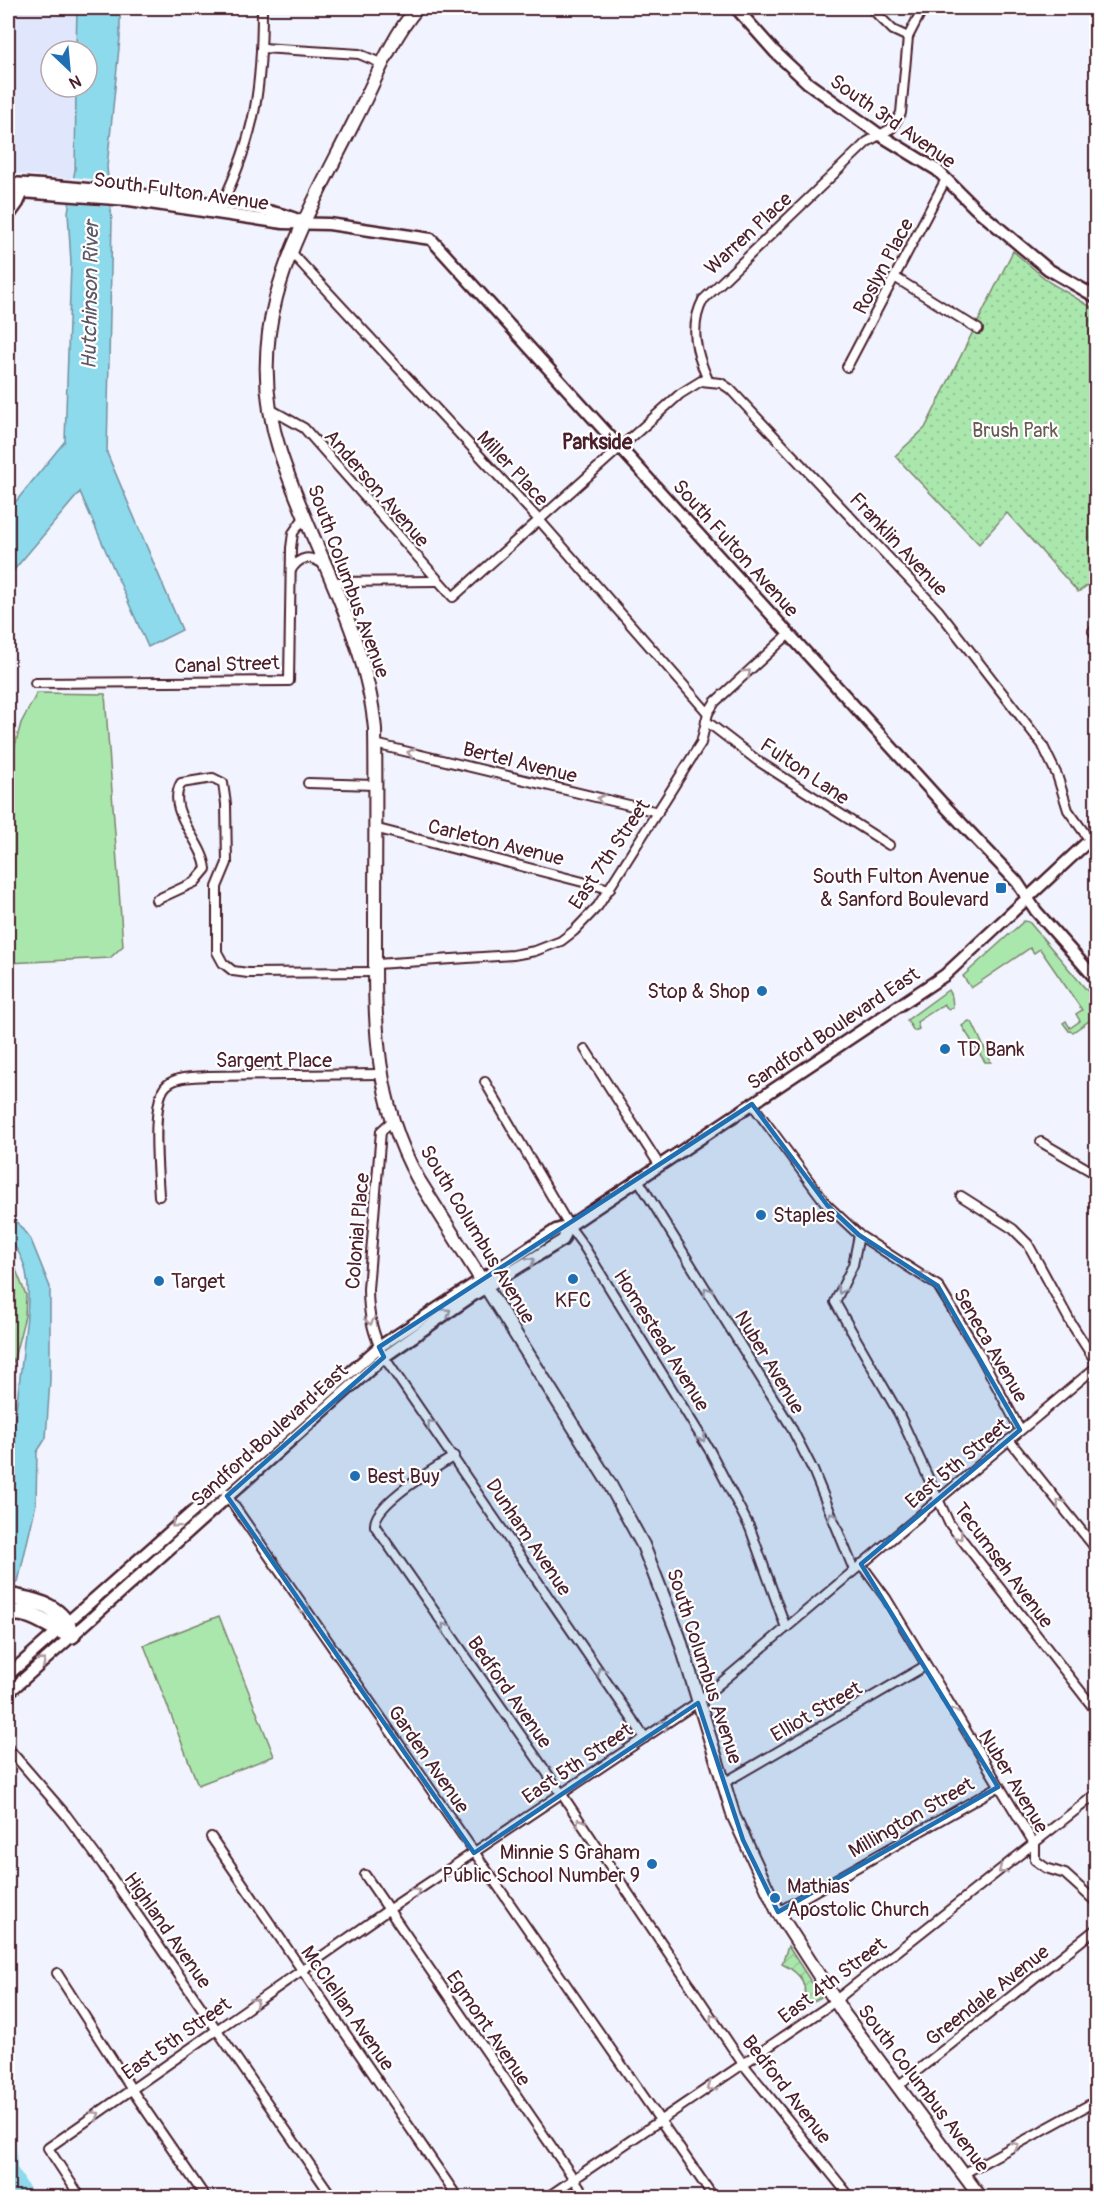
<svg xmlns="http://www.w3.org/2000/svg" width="1104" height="2205" font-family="Pangolin,sans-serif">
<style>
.built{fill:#e0e7fc}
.grass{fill:#aae7ad;stroke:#7a836c;stroke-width:1.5}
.park{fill:url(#park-dots);stroke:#7a836c;stroke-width:1.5}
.garden{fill:url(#garden-furrows);stroke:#7a836c;stroke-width:1.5}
.water{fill:#8ddaec;stroke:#728f9f;stroke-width:1.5}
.pier{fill:#f1f4fe}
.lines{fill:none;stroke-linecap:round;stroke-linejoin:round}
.river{stroke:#8ddaec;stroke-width:16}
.street-casing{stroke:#4a1f2b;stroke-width:12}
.secondary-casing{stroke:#4a1f2b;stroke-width:15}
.primary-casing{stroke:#4a1f2b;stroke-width:16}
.highway-casing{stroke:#4a1f2b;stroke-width:20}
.street{stroke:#fff;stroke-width:8}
.secondary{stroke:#fff;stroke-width:10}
.primary{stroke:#fff;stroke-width:12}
.highway{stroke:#fff;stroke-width:15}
.oneway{stroke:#ae9aa0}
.marked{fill:#1f6fb2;fill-opacity:0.2;stroke:#1f6fb2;stroke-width:4.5;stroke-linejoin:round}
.poi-dot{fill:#1f6fb2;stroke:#fff;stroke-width:2}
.labels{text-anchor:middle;stroke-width:4.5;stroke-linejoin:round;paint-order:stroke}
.street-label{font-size:20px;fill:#4a1f2b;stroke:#fff}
.park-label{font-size:20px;fill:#675b52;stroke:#fff}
.poi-label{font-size:20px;fill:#4a1f2b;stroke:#fff;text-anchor:start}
.water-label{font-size:21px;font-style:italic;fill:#5e5765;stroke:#fff}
.neighbourhood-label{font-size:21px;font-weight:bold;fill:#4a1f2b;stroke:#fff}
</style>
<defs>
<pattern id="park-dots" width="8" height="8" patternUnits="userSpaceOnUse" patternTransform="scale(1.5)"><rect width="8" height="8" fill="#aae7ad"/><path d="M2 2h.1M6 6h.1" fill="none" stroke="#94c695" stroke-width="1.8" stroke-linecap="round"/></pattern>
<pattern id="garden-furrows" width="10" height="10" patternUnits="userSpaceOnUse" patternTransform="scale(1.5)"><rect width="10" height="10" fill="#aae7ad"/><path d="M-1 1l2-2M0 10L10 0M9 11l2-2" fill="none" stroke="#94c695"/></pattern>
</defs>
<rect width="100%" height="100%" fill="#f1f4fe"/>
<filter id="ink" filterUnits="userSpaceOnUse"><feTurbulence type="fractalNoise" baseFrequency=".0167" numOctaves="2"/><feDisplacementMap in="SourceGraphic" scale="12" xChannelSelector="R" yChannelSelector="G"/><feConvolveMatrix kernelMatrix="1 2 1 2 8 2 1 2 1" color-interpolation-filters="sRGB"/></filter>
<g filter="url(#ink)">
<path class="built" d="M8 8H77L76 51H51V87H76L73 179 13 173 8 186Z"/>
<g class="grass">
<path d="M37 693 105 694 123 946 110 958 8 963V772L21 723Z"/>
<path d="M1024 921 1029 922 1096 1001V1016L1073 1032 1069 1031 1063 1023 1066 1021 1070 1028 1080 1021 1076 1014 1082 1010 1040 949 1034 953 1030 948 971 988 963 976Z"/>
<path d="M948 990 952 997 953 1007 948 1009 944 1004 917 1022 919 1029 914 1031 907 1020Z"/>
<path d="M969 1021 973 1024 991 1062H985L962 1026Z"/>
<path d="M8 1250 26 1295 25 1316 11 1370 8 1408Z"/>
<path d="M219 1616 274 1756 198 1785 144 1645Z"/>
</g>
<path class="park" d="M1013 251 1049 282 1096 310V579L1078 592 1007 513 979 544 895 456 925 428Z"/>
<path class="garden" d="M788 1946 821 1997 801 2010 799 2007C812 1987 801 1973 782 1964Z"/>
<g class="water">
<path d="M77 8H120V38L107 167 112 221 107 453 182 630 148 647 80 492 8 577V511L65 441 71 263 68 212 75 169 76 87H87V51H76Z"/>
<path d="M8 1211 31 1240 50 1287V1380L46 1438 37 1452 36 1504 18 1582 8 1581C7 1533 10 1486 13 1439 15 1410 20 1381 23 1352 26 1315 39 1269 8 1239Z"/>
</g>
<path class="pier" d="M71 177 111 181 114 207 67 203Z"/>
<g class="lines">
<path class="river" d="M8 2144 9 2170 26 2198"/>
<defs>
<g id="street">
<path d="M871 8 893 30 908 37"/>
<path d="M262 48 359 54 383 64"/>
<path d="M221 206C256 134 262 86 262 8"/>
<path d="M290 251 540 521 708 713"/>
<path d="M896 278 978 329"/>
<path d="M847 367 946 179"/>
<path d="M708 380C696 353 689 327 703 300L867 142 892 128 901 113 908 37 923 8"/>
<path d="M270 409 304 428 453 597 680 394 701 381 721 383 730 389 938 610 1042 744 1057 775 1068 810 1096 849"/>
<path d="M291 570C300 556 310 555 323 564"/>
<path d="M332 582 436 581"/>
<path d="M1093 631 1096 635"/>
<path d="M35 683 289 681 291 548 293 533 305 516"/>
<path d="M706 721 758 761 889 845"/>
<path d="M375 744 658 812"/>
<path d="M308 783 375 785"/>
<path d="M374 828 610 889"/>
<path d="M156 900 195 882 206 869C203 840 165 812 181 783L213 778 223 783 226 804 227 863 217 887V952L223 963 233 971 248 973 375 972"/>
<path d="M376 964 513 955 535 951 561 941 574 931 598 906 701 743 708 713 715 702 789 634"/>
<path d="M585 1049 660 1166"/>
<path d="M485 1082 569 1226 583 1245 710 1451 750 1528 786 1628"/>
<path d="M752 1104 827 1205 859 1235 938 1286 979 1353 1020 1430"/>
<path d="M392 1121 381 1131 368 1289C368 1315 373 1334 384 1357L645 1738"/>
<path d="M1041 1142 1096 1174"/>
<path d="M639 1181 790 1425 813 1470 854 1570"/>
<path d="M159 1196C158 1174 150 1099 167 1085 177 1076 194 1077 208 1076L380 1074"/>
<path d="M961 1196 1013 1229 1028 1244 1071 1323 1096 1362"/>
<path d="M859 1235 853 1265 835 1302 899 1414 949 1523 1096 1711"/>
<path d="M1009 1440 1096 1549"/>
<path d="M454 1456C435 1469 373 1503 375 1526L561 1793 743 2064 851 2198"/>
<path d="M226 1494 714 2198"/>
<path d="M861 1564 886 1598 1035 1845V1860L1046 1868 1065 1874 1096 1902"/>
<path d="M8 1748 66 1815 103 1865 333 2198"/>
<path d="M722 1784 925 1666"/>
<path d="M211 1837 458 2198"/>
<path d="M365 1875 587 2198"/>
<path d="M778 1912 998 1787"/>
<path d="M57 1973 132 2090 206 2198"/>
<path d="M898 2086 1096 1929"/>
<path d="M963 2174 1096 2101"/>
<path d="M81 2198 48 2148 388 1910 698 1702 1096 1367"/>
<path d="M546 2198 827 2007 1096 1794"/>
</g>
<g id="secondary">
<path d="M736 8 775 52 808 83 880 135 937 170 975 208 1048 269 1096 297"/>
<path d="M8 183C69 186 131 193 192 201 228 205 267 207 301 221"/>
<path d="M8 191 129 200 283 223 329 224 431 239 943 804 1017 882 1036 911 1096 979"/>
<path d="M8 217 18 203 25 187"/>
<path d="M8 1675 379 1347 556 1230 569 1226 945 975 1096 834"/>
<path d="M8 1693 384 1357 475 1294 563 1240 569 1226"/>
</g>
<path id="primary" d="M417 8C389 41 374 84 354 122 299 232 239 324 280 452 310 545 366 631 375 729 376 795 375 860 375 926 375 1017 372 1096 418 1179L609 1483 643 1545 679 1637 734 1817 778 1912 844 2014 981 2198"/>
<g id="highway">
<path d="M8 1596C37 1602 60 1604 72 1635"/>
<path d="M8 1613C34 1610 48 1628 72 1635"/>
</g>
</defs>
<use href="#street" class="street-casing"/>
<use href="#secondary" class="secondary-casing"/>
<use href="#primary" class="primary-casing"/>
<use href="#highway" class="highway-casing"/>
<use href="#street" class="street"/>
<use href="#secondary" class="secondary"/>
<use href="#primary" class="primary"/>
<use href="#highway" class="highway"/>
</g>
<defs><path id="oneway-chevron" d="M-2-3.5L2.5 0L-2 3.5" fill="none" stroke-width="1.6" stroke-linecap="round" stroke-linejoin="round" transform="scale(1.5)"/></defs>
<g class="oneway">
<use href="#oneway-chevron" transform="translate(747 673) rotate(-43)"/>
<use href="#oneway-chevron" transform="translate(411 753) rotate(-166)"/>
<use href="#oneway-chevron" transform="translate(601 799) rotate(-166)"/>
<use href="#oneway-chevron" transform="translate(531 1261) rotate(-32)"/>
<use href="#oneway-chevron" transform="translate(923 1275) rotate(-145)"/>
<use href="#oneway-chevron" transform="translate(841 1290) rotate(114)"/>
<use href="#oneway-chevron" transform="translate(707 1291) rotate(-123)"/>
<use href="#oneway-chevron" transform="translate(447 1312) rotate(-34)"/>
<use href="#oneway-chevron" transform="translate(370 1321) rotate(79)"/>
<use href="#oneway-chevron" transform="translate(431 1424) rotate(-125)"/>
<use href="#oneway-chevron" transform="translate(702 1438) rotate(59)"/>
<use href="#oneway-chevron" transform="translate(1060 1503) rotate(-129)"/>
<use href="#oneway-chevron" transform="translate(832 1516) rotate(-112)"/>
<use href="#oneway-chevron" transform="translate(175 1524) rotate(140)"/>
<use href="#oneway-chevron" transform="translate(959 1536) rotate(54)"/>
<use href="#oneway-chevron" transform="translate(306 1610) rotate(55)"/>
<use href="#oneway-chevron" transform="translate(445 1627) rotate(-125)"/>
<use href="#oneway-chevron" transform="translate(42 1662) rotate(-41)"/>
<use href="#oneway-chevron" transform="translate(601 1671) rotate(-124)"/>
<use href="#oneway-chevron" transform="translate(953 1712) rotate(-121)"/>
<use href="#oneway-chevron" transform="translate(665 1724) rotate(-33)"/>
<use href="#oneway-chevron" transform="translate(580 1822) rotate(-124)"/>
<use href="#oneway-chevron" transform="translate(1002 1870) rotate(142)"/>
<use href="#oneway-chevron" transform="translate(416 1892) rotate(-34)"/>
<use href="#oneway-chevron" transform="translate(255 2002) rotate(-34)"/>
<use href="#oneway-chevron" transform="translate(713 2018) rotate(-124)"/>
<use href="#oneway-chevron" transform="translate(711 2087) rotate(145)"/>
<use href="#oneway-chevron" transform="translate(96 2115) rotate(-34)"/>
<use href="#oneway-chevron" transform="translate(1015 2146) rotate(-29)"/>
</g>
</g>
<path class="marked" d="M752 1104 827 1205 859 1235 938 1286 1020 1430 861 1564 998 1787 778 1912 743 1840 698 1703 474 1853 227 1496 384 1357 379 1347Z"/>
<g class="poi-dot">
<rect x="995" y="882" width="12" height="12" rx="3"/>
<circle cx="762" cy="991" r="6"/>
<circle cx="945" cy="1049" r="6"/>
<circle cx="761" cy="1215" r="6"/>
<circle cx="573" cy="1279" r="6"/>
<circle cx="159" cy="1281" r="6"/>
<circle cx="355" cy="1476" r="6"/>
<circle cx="652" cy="1864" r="6"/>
<circle cx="775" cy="1898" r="6"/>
</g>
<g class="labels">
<g class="street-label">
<text transform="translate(893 121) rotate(35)" y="7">South 3rd Avenue</text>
<text transform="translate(181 191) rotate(8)" y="7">South Fulton Avenue</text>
<text transform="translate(748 233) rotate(-43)" y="7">Warren Place</text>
<text transform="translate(883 266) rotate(-62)" y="7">Roslyn Place</text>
<text transform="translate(513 468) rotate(47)" y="7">Miller Place</text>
<text transform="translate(377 488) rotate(49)" y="7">Anderson Avenue</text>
<text transform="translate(899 544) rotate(47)" y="7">Franklin Avenue</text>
<text transform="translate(736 548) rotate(48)" y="7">South Fulton Avenue</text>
<text transform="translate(349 581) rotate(70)" y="7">South Columbus Avenue</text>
<text transform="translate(227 664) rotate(-2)" y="7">Canal Street</text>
<text transform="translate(520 762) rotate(14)" y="7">Bertel Avenue</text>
<text transform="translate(805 771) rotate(34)" y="7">Fulton Lane</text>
<text transform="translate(496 842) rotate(14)" y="7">Carleton Avenue</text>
<text transform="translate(609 854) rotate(-56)" y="7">East 7th Street</text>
<text transform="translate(833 1028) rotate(-34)" y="7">Sandford Boulevard East</text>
<text x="274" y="1067">Sargent Place</text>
<text transform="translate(357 1231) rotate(-85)" y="7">Colonial Place</text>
<text transform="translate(478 1234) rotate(59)" y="7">South Columbus Avenue</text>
<text transform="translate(662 1340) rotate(58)" y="7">Homestead Avenue</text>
<text transform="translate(991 1345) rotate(60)" y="7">Seneca Avenue</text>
<text transform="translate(770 1362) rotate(59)" y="7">Nuber Avenue</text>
<text transform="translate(269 1435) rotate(-42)" y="7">Sandford Boulevard East</text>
<text transform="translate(957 1463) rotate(-40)" y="7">East 5th Street</text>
<text transform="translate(529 1537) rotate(56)" y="7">Dunham Avenue</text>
<text transform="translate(1004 1565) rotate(53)" y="7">Tecumseh Avenue</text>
<text transform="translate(705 1666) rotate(72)" y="7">South Columbus Avenue</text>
<text transform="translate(510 1692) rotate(55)" y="7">Bedford Avenue</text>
<text transform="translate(816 1711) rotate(-30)" y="7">Elliot Street</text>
<text transform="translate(429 1759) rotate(55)" y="7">Garden Avenue</text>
<text transform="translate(577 1763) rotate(-34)" y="7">East 5th Street</text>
<text transform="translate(1014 1781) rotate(59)" y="7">Nuber Avenue</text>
<text transform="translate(911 1817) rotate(-30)" y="7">Millington Street</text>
<text transform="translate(168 1930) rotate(55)" y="7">Highland Avenue</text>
<text transform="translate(832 1980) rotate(-37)" y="7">East 4th Street</text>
<text transform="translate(987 1995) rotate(-38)" y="7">Greendale Avenue</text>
<text transform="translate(348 2008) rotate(55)" y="7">McClellan Avenue</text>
<text transform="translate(489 2028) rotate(56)" y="7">Egmont Avenue</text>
<text transform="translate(176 2038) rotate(-35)" y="7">East 5th Street</text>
<text transform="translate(924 2088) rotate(53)" y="7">South Columbus Avenue</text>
<text transform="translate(787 2089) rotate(52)" y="7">Bedford Avenue</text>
</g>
<g class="park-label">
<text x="1015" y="437">Brush Park</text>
</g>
<g class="poi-label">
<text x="989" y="883" text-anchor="end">South Fulton Avenue<tspan x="989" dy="23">&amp; Sanford Boulevard</tspan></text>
<text x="750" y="998" text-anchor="end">Stop &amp; Shop</text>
<text x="957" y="1056">TD Bank</text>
<text x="773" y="1222">Staples</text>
<text x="171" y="1288">Target</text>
<text x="573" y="1307" text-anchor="middle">KFC</text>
<text x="367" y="1483">Best Buy</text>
<text x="640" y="1859" text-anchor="end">Minnie S Graham<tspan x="640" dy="23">Public School Number 9</tspan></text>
<text x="787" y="1893">Mathias<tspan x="787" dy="23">Apostolic Church</tspan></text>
</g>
<g class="water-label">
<text transform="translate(90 295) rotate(-89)" y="7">Hutchinson River</text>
</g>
<g class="neighbourhood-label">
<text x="597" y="449">Parkside</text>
</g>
</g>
<rect width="1104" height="2205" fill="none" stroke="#fff" stroke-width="30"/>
<rect x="15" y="15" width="1074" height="2175" fill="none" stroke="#4a1f2b" stroke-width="2" filter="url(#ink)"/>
<g transform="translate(69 69) rotate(154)"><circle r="28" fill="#ffffff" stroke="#b7a5aa" stroke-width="1.5"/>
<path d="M0-4.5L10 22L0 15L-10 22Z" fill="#1f6fb2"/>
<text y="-9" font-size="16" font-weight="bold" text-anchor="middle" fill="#4a1f2b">N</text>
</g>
</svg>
